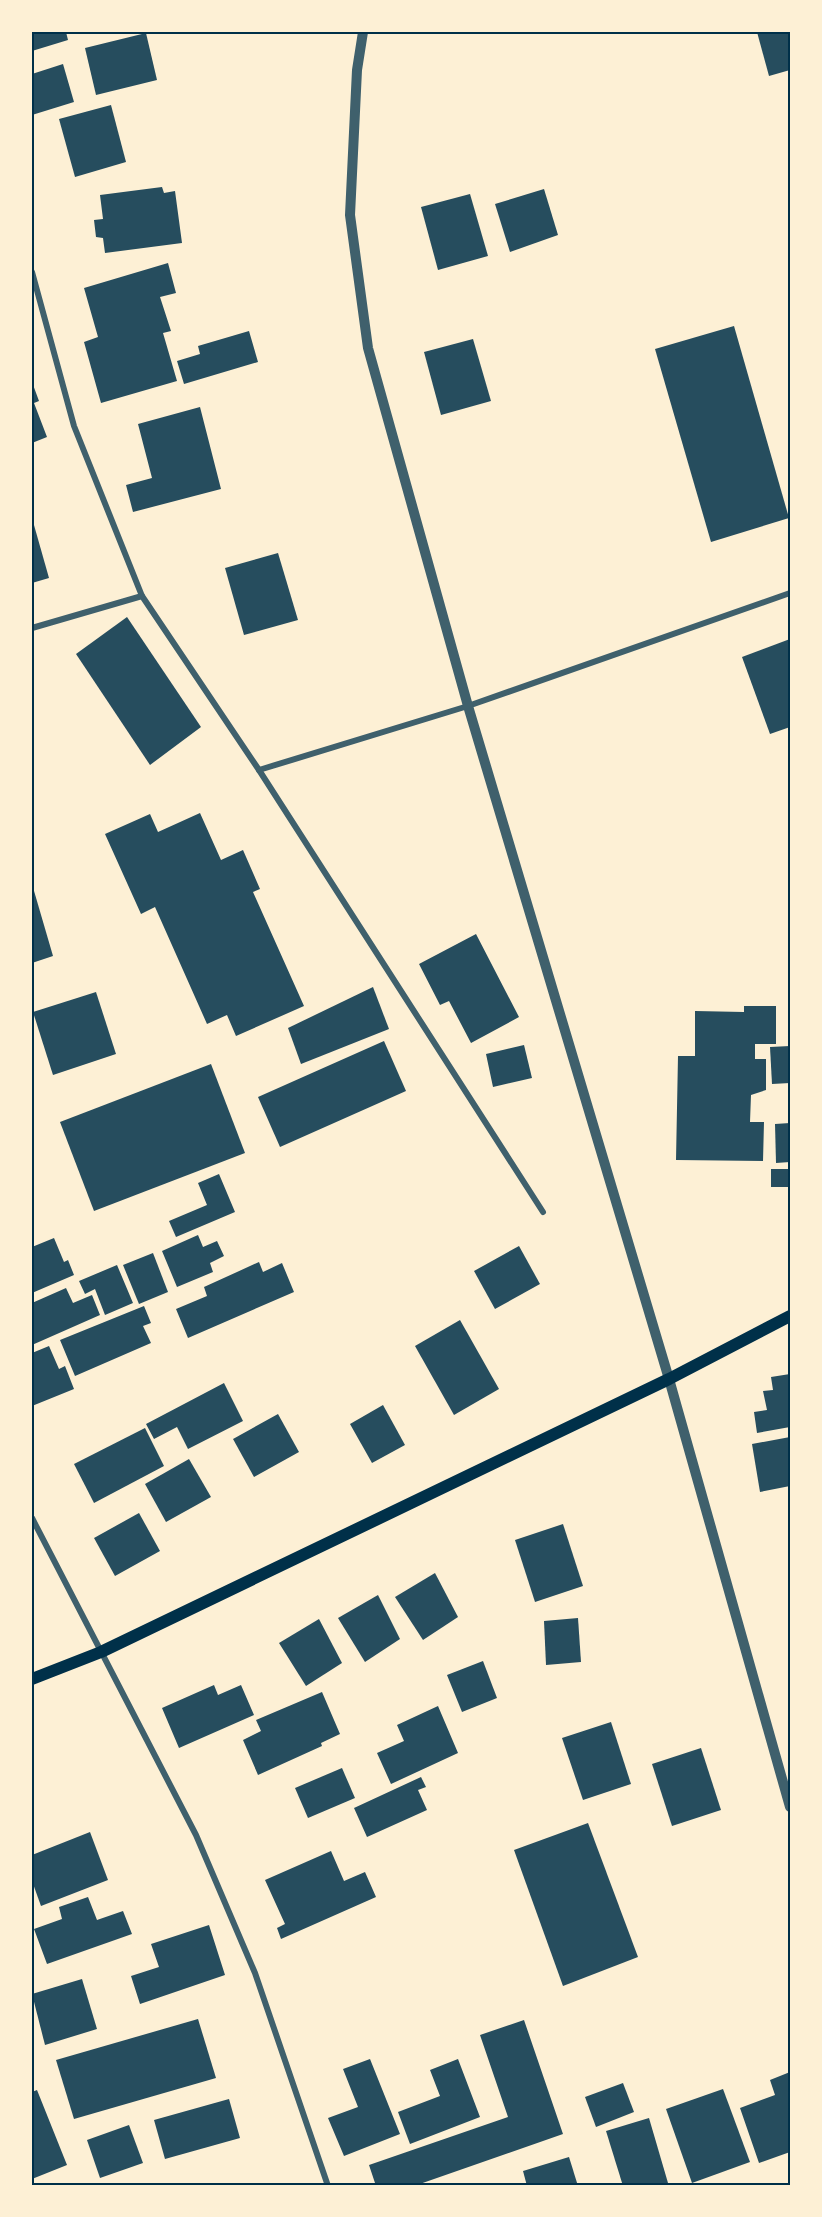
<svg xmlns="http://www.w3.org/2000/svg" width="822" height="2217" font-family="'Varela Round',sans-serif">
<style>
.building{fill:#264d5e}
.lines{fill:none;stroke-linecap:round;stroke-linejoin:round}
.minor{stroke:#3f606c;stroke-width:6}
.tertiary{stroke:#3f606c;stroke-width:10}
.secondary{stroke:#003049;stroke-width:12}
.neatline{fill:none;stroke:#003049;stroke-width:2}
</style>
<rect width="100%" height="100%" fill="#fdf0d5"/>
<g class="building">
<path d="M32 32H66L68 40 32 51Z"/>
<path d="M757 32H790V70L769 76Z"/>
<path d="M146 33 157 80 96 95 85 48Z"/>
<path d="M63 64 74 102 32 115V74Z"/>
<path d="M111 105 126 162 75 177 59 119Z"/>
<path d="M162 187 164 193 175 191 182 243 105 253 103 238 96 237 94 220 103 219 100 195Z"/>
<path d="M544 189 558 235 510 252 495 204Z"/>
<path d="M470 194 488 256 438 270 421 207Z"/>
<path d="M168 263 176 293 160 297 171 331 163 333 177 381 101 403 84 342 98 337 84 288Z"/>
<path d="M734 326 789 518 711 542 655 349Z"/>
<path d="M249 331 258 362 184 384 177 361 200 354 198 346Z"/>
<path d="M473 339 491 401 441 415 424 352Z"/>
<path d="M32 382 39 401 34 403 47 437 32 443Z"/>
<path d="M200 407 221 489 133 512 126 485 152 478 138 424Z"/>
<path d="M32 518 49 578 32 583Z"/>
<path d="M278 553 298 620 244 635 225 568Z"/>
<path d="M127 617 201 727 150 765 76 654Z"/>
<path d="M790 639V727L770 734 742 657Z"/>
<path d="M200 813 221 860 243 850 260 889 253 892 304 1006 236 1036 227 1015 207 1024 155 907 141 914 105 834 150 814 158 832Z"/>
<path d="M32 884 53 956 32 963Z"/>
<path d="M476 934 519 1017 471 1043 449 1001 440 1005 419 964Z"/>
<path d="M373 987 389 1029 301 1064 288 1028Z"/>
<path d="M96 992 116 1054 53 1075 33 1012Z"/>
<path d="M744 1006H776V1044H755V1059H766V1090L751 1095 750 1122H764L763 1161 676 1160 678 1056H695V1011L744 1012Z"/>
<path d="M384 1041 406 1091 280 1147 258 1097Z"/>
<path d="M524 1045 532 1078 493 1087 486 1054Z"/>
<path d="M790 1046V1083L772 1084 770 1047Z"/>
<path d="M211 1064 245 1153 94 1211 60 1122Z"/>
<path d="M790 1123V1162L776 1163 775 1124Z"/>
<rect x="771" y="1169" width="19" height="18"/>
<path d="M219 1174 235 1212 176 1237 169 1221 207 1205 198 1183Z"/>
<path d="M198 1235 203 1247 217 1241 224 1256 210 1263 213 1272 177 1287 162 1251Z"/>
<path d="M54 1238 64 1262 68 1260 74 1275 32 1293V1247Z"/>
<path d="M519 1246 540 1284 495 1309 474 1271Z"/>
<path d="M153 1253 168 1292 139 1304 123 1265Z"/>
<path d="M259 1262 263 1272 282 1263 294 1292 188 1338 176 1309 207 1296 204 1287Z"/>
<path d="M117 1265 133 1303 105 1315 95 1289 85 1294 79 1281Z"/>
<path d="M66 1288 73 1303 92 1295 100 1315 32 1345V1303Z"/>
<path d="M144 1306 151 1323 143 1326 151 1343 75 1376 60 1340Z"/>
<path d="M460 1320 499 1389 454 1415 415 1346Z"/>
<path d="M49 1346 59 1369 65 1366 74 1389 32 1406V1353Z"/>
<path d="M790 1374V1427L757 1433 754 1412 767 1410 763 1391 773 1390 771 1377Z"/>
<path d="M224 1383 243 1421 188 1449 177 1427 154 1439 146 1424Z"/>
<path d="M383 1405 405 1445 372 1463 350 1424Z"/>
<path d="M278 1414 299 1452 254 1477 233 1439Z"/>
<path d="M145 1428 164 1466 94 1503 74 1464Z"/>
<path d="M790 1437V1486L760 1492 752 1444Z"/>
<path d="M189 1459 211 1497 166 1522 145 1484Z"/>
<path d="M139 1513 160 1551 115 1576 94 1538Z"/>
<path d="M563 1524 583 1586 535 1602 515 1540Z"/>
<path d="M435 1573 458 1617 423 1640 395 1597Z"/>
<path d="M378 1595 400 1639 365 1662 338 1618Z"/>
<path d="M578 1618 581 1662 546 1665 544 1621Z"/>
<path d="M319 1619 342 1663 306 1686 279 1643Z"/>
<path d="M483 1661 497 1698 462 1712 447 1675Z"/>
<path d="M214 1685 218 1695 241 1685 254 1715 179 1748 162 1708Z"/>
<path d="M322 1692 340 1734 321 1743 322 1746 258 1775 243 1740 261 1731 256 1720Z"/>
<path d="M438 1706 458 1753 391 1784 377 1753 404 1741 397 1725Z"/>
<path d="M611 1722 631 1784 583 1800 562 1738Z"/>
<path d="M701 1748 721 1810 672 1826 652 1764Z"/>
<path d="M342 1768 355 1798 308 1818 295 1788Z"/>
<path d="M421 1777 426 1787 418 1790 427 1810 367 1837 354 1808Z"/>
<path d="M588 1823 638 1957 563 1986 514 1850Z"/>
<path d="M90 1832 108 1880 41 1906 32 1881V1855Z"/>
<path d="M331 1851 344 1881 365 1872 376 1897 281 1939 277 1928 285 1924 265 1880Z"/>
<path d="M88 1897 97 1920 123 1911 132 1934 47 1964 34 1929 62 1919 59 1907Z"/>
<path d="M209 1925 225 1975 140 2004 131 1976 159 1967 151 1944Z"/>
<path d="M82 1979 97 2029 45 2045 32 1994Z"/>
<path d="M198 2019 216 2078 74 2119 56 2060Z"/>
<path d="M524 2020 563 2134 414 2186H376L369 2165 508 2117 480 2035Z"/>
<path d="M370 2059 400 2134 344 2156 328 2118 358 2107 343 2069Z"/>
<path d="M458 2059 480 2117 410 2144 398 2112 440 2096 430 2070Z"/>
<path d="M790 2072V2152L759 2163 740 2108 775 2095 770 2080Z"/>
<path d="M623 2083 634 2112 596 2127 585 2097Z"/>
<path d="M723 2089 750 2162 692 2183 666 2109Z"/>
<path d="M37 2090 67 2165 32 2179V2092Z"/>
<path d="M229 2099 240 2138 165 2159 154 2120Z"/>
<path d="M649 2118 668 2183 658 2186H623L606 2131Z"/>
<path d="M129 2125 143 2163 100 2178 87 2140Z"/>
<path d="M569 2157 578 2186H527L523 2171Z"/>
</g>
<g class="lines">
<g class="minor">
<path d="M32 272 74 426 142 596 259 770 543 1212"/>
<path d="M32 628 142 596"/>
<path d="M259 770 468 706 790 593"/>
<path d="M32 1518 196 1835 255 1973 328 2186"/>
</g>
<path class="tertiary" d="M363 32 357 70 350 215 368 348 468 706 669 1379 790 1807"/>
<path class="secondary" d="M32 1679 101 1652 669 1379 790 1316"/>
</g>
<rect width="822" height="2217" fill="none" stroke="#fdf0d5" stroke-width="66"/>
<rect x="33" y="33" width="756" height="2151" class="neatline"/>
</svg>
